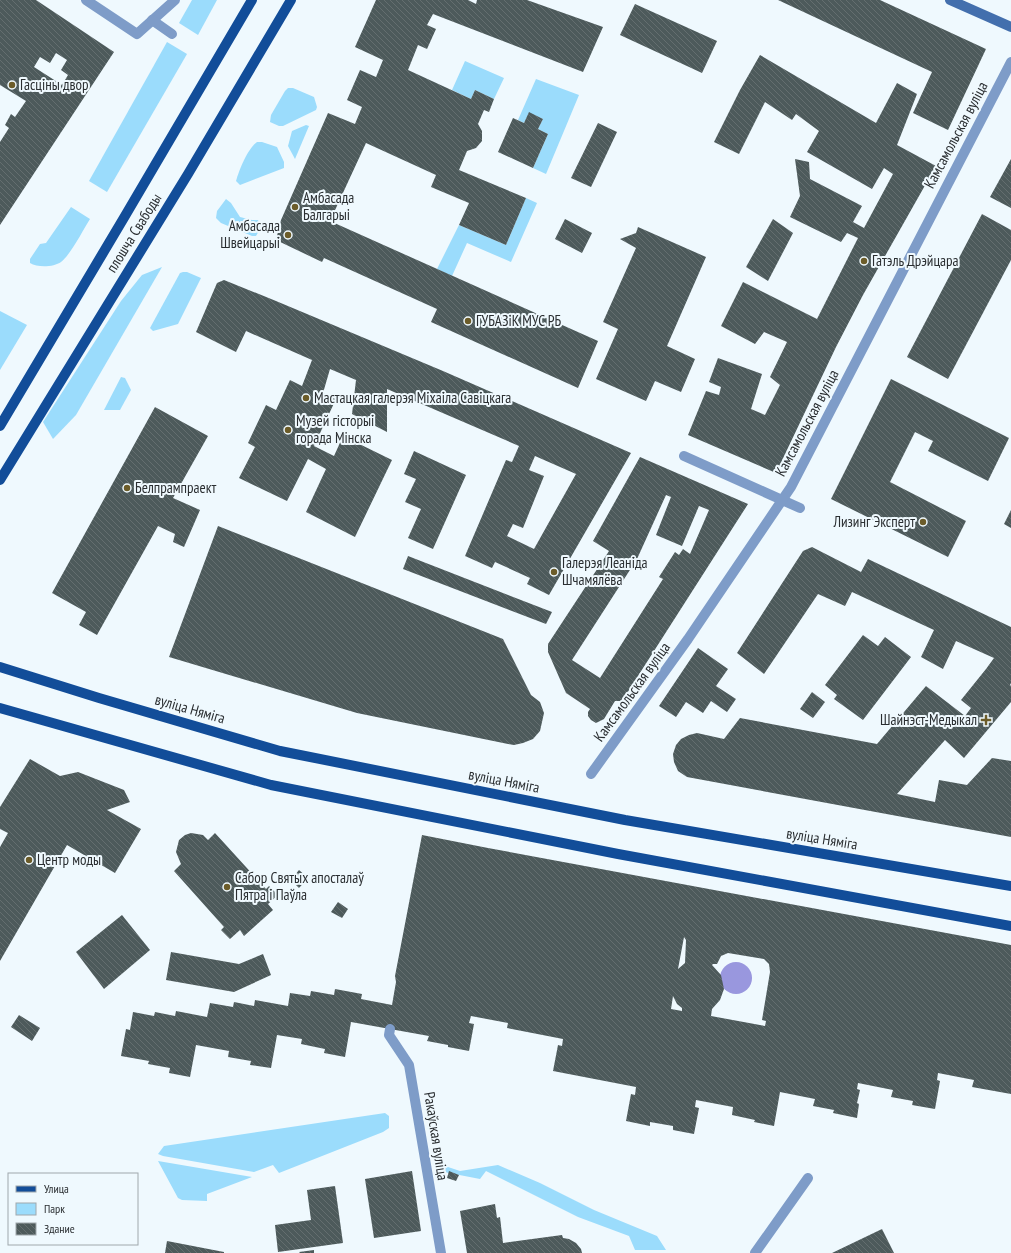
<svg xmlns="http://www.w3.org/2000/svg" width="1011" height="1253" font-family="'PT Sans Narrow',sans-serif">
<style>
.green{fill:#9bdcfc}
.water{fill:#9997de}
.building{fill:url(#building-back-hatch);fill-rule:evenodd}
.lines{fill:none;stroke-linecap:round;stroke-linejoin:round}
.street{stroke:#7e9cc8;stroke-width:10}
.secondary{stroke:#436fad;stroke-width:10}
.primary{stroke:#124d99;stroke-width:10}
.poi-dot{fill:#6c5c29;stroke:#eff9fe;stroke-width:1.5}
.labels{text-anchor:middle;stroke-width:4;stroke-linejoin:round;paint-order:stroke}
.poi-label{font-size:15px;fill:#2a2e31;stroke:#eff9fe;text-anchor:start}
.street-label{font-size:15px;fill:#2a2e31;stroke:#eff9fe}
</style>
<defs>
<pattern id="building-back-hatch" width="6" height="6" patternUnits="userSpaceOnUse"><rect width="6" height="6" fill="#4d5a5b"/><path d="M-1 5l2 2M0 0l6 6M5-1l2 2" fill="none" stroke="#646e6f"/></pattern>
</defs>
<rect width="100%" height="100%" fill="#eff9fe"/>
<g class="green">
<path d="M192 0H217L198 35 179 23Z"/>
<path d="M167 42 187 54 107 192 89 181Z"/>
<path d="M465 61 504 78 494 99 475 90 471 99 452 90Z"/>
<path d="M536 79 579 95 546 174 533 168 548 134 538 129 543 119 529 113 524 123 518 120Z"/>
<path d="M288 88H293L314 97 317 107 316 110 283 126H279L270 122 271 115 285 91Z"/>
<path d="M306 125 309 126 295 159 288 146 292 131Z"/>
<path d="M257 142H262L277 147 284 162V168L240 185 236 181C239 170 248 148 257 142Z"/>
<path d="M526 198 537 203 511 262 467 243 452 276 437 269 459 225 506 245Z"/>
<path d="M226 199 231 203 240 217 252 220H258C261 227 260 230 256 236H252L221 223 216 218 217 211Z"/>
<path d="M71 207 90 219C83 230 71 254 61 262 54 267 38 268 30 263V259L40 244 46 243Z"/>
<path d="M162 267 76 415 53 439 43 422 121 301 142 275Z"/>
<path d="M183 272H187L201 278 178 324 153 331 150 328 180 273Z"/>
<path d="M0 311 27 325 0 370Z"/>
<path d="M121 377 125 378 131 390 120 410H104Z"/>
<path d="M385 1113 389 1116V1128L383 1132 279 1173 273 1165 254 1172 163 1156 158 1154 164 1146Z"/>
<path d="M158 1161 252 1177 207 1194V1201L182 1200 178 1198Z"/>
<path d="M498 1165 540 1183 594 1210 657 1236 666 1250H635L629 1236 578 1217 486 1171 480 1179 444 1172V1167H448L460 1171Z"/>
</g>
<circle class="water" cx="736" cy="978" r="16"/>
<g class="building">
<path d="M0 0H36L114 52 0 225V142L9 128 5 125 11 114 15 117 26 101 0 85ZM56 53 67 60 61 70 68 75 62 85 34 67 40 57 50 63Z"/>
<path d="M376 0H468L476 4 477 0H527L603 27 583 72 433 14 427 25 436 29 427 49 418 45 408 70 471 99 475 90 494 99 489 112 484 110 478 124 482 131V141L476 148 467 151 459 170 526 198 506 245 459 225 469 203 431 187 436 175 366 143 330 221 598 341 578 388 431 322 437 309 324 258 322 262 276 240 281 220 328 113 355 124 362 107 347 100 360 70 376 77 383 60 355 47Z"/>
<path d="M778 0H880L986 49 948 130 913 113 932 72Z"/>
<path d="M635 4 717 41 702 73 620 35Z"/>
<path d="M760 55 876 123 897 83 917 94 897 145 936 166 863 295 836 347 776 473 688 435 706 391 719 395 721 387 709 382 718 358 762 374 751 409 765 415 780 385 770 377 787 342 764 332 755 344 721 326 743 282 817 319 858 238 847 233 841 242 790 217 800 196 795 159 809 162 810 179 862 206 853 222 864 228 893 174 884 168 872 189 807 152 819 131 796 114 792 120 765 102 739 154 714 142 740 90Z"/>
<path d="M529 112 543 119 538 129 548 134 533 168 498 152 513 118 524 123Z"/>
<path d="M598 123 617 132 591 187 571 178Z"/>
<path d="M1011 159V208L990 197Z"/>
<path d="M982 214 1011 230V260L948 379 907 357Z"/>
<path d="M565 219 592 233 582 253 555 239Z"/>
<path d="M773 219 793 233 768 281 746 267Z"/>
<path d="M638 227 706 257 667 346 695 359 681 392 655 381 646 401 596 379 618 329 603 322 636 248 620 239 636 233Z"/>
<path d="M224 280 276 301 443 371 631 453 549 595 527 584 530 578 495 562 492 568 465 556 506 460 512 462 519 446 387 389V432L352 414 356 380 330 369 323 393 336 399 314 446 334 456 343 436 392 460 355 537 306 512 326 469 308 459 287 501 239 478 255 447 248 443 266 405 276 410 290 380 302 386 312 360 246 331 236 352 196 332 217 283ZM535 456 576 474 534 549 507 536 513 524 523 528 544 476 529 470Z"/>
<path d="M891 379 1009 438 988 481 928 451 933 441 915 432 890 482 966 521 948 557 831 499Z"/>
<path d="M155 407 208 436 173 498 200 510 184 547 173 542 175 534 158 526 97 635 79 625 86 612 52 593Z"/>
<path d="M414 451 466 475 433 549 408 538 421 509 405 502 416 479 404 474Z"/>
<path d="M640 457 748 504 622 701H615L604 719 596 723 591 720 588 716V712L590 709 566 693 548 652V644L609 551 593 541ZM666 495 671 497 656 535 682 546 699 506 709 510 690 554 683 549 679 555 675 552 659 577 663 579 600 678 572 660 637 559Z"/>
<path d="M1011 510V528L1004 524Z"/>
<path d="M218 526 503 639 531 695 540 702 544 713 540 731 533 739 523 743 514 745 508 744 357 713 169 657Z"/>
<path d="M812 547 861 572 868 559 1011 627V683L1010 685 1011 686V702L964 758 945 740 897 794 935 802 939 780 967 785 992 758 1011 761V837L687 777 678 771 674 762 673 754 676 745 681 739 689 735 697 733 724 739 740 718 877 744 926 686 965 716 971 708 961 700 986 669 994 658 956 641 943 669 921 657 934 630 852 592 845 606 818 594 764 674 737 653 803 551Z"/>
<path d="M408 556 552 612 546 624 403 569Z"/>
<path d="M863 635 878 646 885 637 911 657 863 720 834 699 837 695 825 685Z"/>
<path d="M698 648 728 669 716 686 736 699 727 712 711 701 703 713 686 702 676 717 659 706Z"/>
<path d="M812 692 825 702 813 718 800 709Z"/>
<path d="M30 759 60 776 78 772 124 790 130 802 107 810 141 829 115 873 67 845 0 961V847L8 833 0 829V807Z"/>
<path d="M191 833 203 835 208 840 215 833 266 889 269 886 278 895 268 904 273 910 244 936 240 930 230 939 221 930 224 927 174 871 181 864 176 852 179 840 185 835Z"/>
<path d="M422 835 488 848 1011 945V1094L972 1087 974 1080 938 1073 937 1080 940 1081 935 1109 912 1105 913 1101 891 1097 893 1090 858 1083 857 1089 860 1090 857 1103 859 1104 857 1118 833 1113 834 1110 813 1106 815 1099 780 1092 774 1126 754 1122 755 1120 732 1115 733 1107 696 1100 695 1107 699 1108 694 1134 673 1130V1126L650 1122V1126L626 1121 631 1094 635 1095 636 1087 553 1071 558 1045 562 1046 563 1039 507 1028 508 1023 471 1016 469 1023 474 1024 469 1051 448 1047V1045L427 1041 429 1036 351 1022 345 1057 324 1053 325 1049 301 1044 302 1039 277 1035 271 1068 250 1065 251 1061 228 1057 229 1051 196 1045 190 1077 169 1073 170 1068 148 1064 149 1061 121 1056 126 1029 130 1030 133 1012 154 1016 155 1012 175 1016 176 1011 207 1017 210 1003 233 1007 234 1002 254 1006 255 1000 288 1006 290 993 310 996 311 991 334 995 335 989 362 994 361 999 392 1005 396 982 395 976ZM684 937 686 940 685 963 678 969ZM728 953 764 959 769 964 770 972 762 1020 766 1021 765 1026 711 1016 712 1009 720 1000 724 989 721 975 712 965 713 964H717L721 956ZM673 996 677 1004 682 1008V1011L671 1009Z"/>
<path d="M299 870 308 878 299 888 291 880Z"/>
<path d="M338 902 348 909 342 918 331 912Z"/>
<path d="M122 915 150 950 104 989 76 952Z"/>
<path d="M171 952 239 964 263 954 271 975 234 992 166 980Z"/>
<path d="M19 1015 40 1028 32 1041 11 1027Z"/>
<path d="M412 1171 421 1231 374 1238 365 1179Z"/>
<path d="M449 1171 459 1175 456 1181 447 1178Z"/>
<path d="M335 1186 343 1243 278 1252 275 1225 311 1220 307 1190Z"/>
<path d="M495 1204 497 1218 500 1217 503 1243 562 1235 563 1238 569 1239 576 1243 581 1249 582 1253H467L460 1211Z"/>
<path d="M882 1229 894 1253H832Z"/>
<path d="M167 1241 224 1252V1253H165Z"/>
<path d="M314 1250V1253H300L299 1252Z"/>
</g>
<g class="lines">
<g class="street">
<path d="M86 0 137 34 175 0"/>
<path d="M152 20 172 34"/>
<path d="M684 456 800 508"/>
<path d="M591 774 688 639 791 487 1011 62"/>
<path d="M390 1029 389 1035 409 1065 441 1253"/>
<path d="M755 1253 808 1178"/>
</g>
<path class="secondary" d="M950 0 1011 27"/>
<g class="primary">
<path d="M0 426 125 216 252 0"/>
<path d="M0 480 188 174 291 0"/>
<path d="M0 667 99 698 280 751 625 820 1011 886"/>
<path d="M0 708 271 785 618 854 1011 926"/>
</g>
</g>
<g class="poi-dot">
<circle cx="12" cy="85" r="4"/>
<circle cx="295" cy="207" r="4"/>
<circle cx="288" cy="235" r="4"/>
<circle cx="864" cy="261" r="4"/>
<circle cx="468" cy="321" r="4"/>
<circle cx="306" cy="398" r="4"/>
<circle cx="288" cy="430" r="4"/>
<circle cx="127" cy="488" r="4"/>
<circle cx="923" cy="522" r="4"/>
<circle cx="554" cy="572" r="4"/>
<path d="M984 714h4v4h4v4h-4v4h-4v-4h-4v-4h4z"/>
<circle cx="29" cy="860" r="4"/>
<circle cx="227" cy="887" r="4"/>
</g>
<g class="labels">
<g class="poi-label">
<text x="20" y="90">Гасціны двор</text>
<text x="303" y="203">Амбасада<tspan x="303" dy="17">Балгарыі</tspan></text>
<text x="280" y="231" text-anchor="end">Амбасада<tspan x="280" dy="17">Швейцарыі</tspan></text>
<text x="872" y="266">Гатэль Дрэйцара</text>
<text x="476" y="326">ГУБАЗіК МУС РБ</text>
<text x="314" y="403">Мастацкая галерэя Міхаіла Савіцкага</text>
<text x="296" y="426">Музей гісторыі<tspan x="296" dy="17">горада Мінска</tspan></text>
<text x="135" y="493">Белпрампраект</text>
<text x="915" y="527" text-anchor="end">Лизинг Эксперт</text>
<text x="562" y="568">Галерэя Леаніда<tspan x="562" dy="17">Шчамялёва</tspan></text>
<text x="977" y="725" text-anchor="end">Шайнэст-Медыкал</text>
<text x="37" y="865">Центр моды</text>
<text x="235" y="883">Сабор Святых апосталаў<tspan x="235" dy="17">Пятра і Паўла</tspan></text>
</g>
<g class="street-label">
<text transform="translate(956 135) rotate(-62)" y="5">Камсамольская вуліца</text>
<text transform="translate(134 233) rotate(-58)" y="5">плошча Свабоды</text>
<text transform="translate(807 423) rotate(-62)" y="5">Камсамольская вуліца</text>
<text transform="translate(632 692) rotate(-54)" y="5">Камсамольская вуліца</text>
<text transform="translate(190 709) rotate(16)" y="5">вуліца Няміга</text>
<text transform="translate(504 781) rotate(11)" y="5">вуліца Няміга</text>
<text transform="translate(822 839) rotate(9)" y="5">вуліца Няміга</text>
<text transform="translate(436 1136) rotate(81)" y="5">Ракаўская вуліца</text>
</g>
</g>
<rect x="8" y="1173" width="130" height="72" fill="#eff9fe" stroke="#a0a8ac"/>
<rect x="16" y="1186" width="20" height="6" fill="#124d99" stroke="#a0a8ac"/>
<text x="44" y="1193" font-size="12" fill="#2a2e31">Улица</text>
<rect x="16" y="1203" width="20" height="12" fill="#9bdcfc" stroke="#a0a8ac"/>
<text x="44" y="1213" font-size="12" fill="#2a2e31">Парк</text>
<rect x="16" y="1223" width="20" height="12" fill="url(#building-back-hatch)" stroke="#a0a8ac"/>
<text x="44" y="1233" font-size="12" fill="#2a2e31">Здание</text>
</svg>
